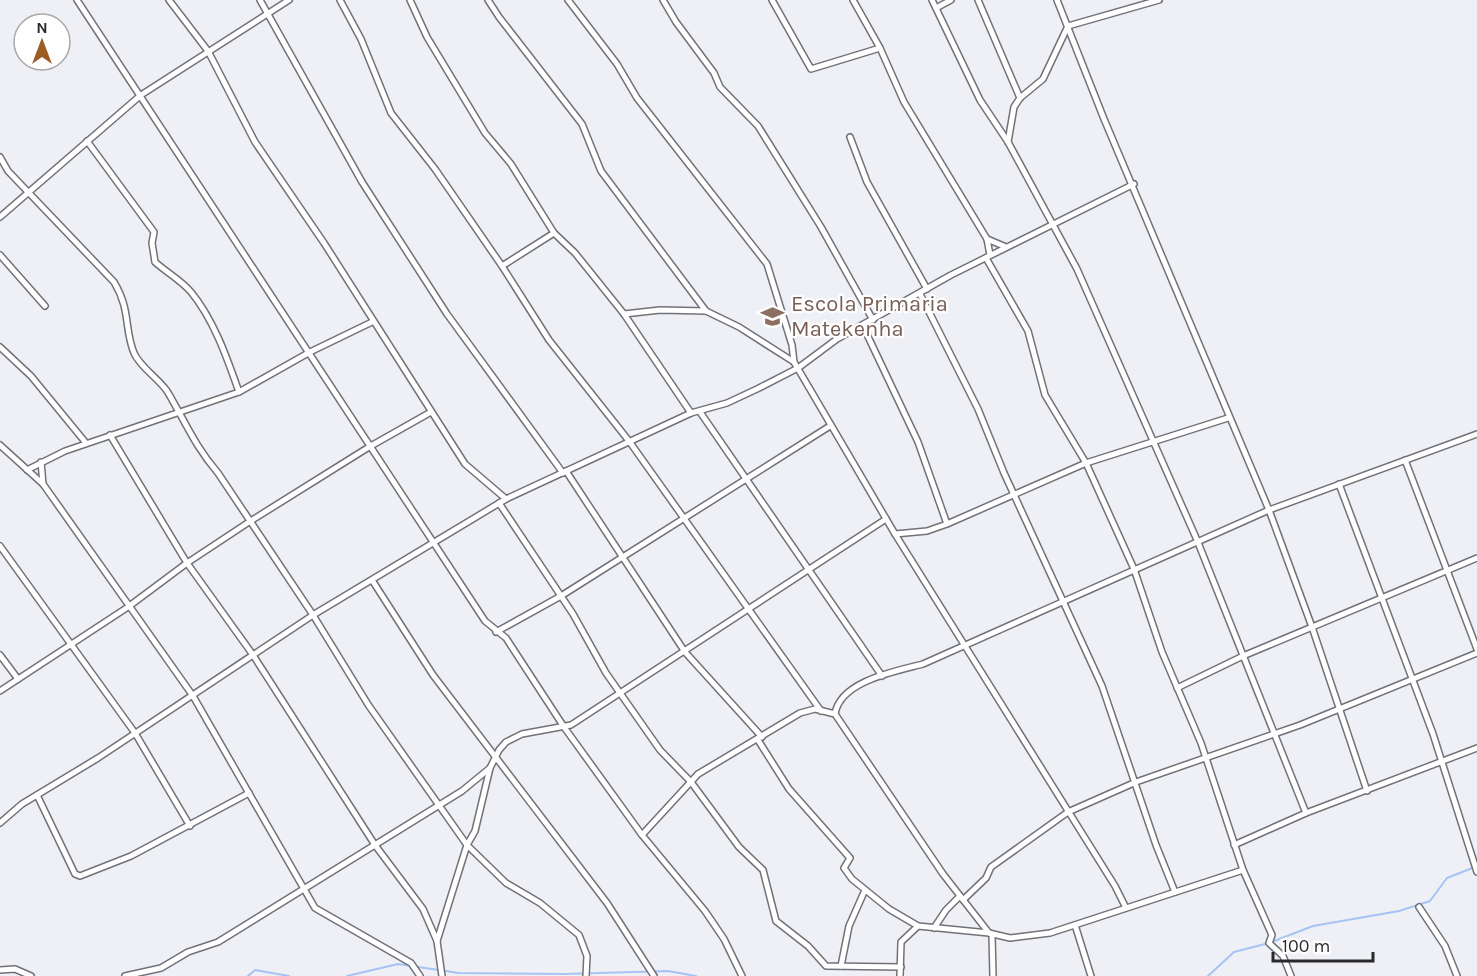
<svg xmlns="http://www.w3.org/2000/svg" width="1477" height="976" font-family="Karla,sans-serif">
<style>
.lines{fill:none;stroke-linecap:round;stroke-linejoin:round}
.stream{stroke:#a5c4f4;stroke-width:2}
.minor-casing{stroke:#717277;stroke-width:8}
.minor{stroke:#fff;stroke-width:5}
.labels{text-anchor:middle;stroke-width:4.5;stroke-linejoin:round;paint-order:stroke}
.education-label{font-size:22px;fill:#785e54;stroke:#fefeff;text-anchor:start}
</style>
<rect width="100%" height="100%" fill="#eff0f6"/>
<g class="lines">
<g class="stream">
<path d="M248 976 255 970 289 976"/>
<path d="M347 976 398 964 459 973 564 974 668 971 696 976"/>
<path d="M1208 976 1234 952 1269 943 1313 926 1399 911 1430 901 1447 878 1475 867"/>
</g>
<defs>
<g id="minor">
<path d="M77 0 485 621 506 638 564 727 642 835 705 911 724 939 742 976"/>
<path d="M169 0 208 51 255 142 324 243 465 464 506 499"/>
<path d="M260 0 362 182 447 314 563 473"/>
<path d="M340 0 361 39 391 113 435 169 502 266 549 340 629 441 821 711"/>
<path d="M410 0 427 37 485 133 511 164 554 233 575 253 624 314 691 413"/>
<path d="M488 0 499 17 582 124 601 171 706 311"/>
<path d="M568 0 617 64 637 98 767 264 792 345 794 362"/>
<path d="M663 0 676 22 714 73 720 87 758 126 821 227 873 320"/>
<path d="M772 0 811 69 880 48"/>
<path d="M853 0 880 48 904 102 987 239 990 255"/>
<path d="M932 0 980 100 1008 142 1077 269 1197 540 1306 813"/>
<path d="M978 0 1020 98"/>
<path d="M1057 0 1104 119 1269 510 1312 627 1367 791"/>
<path d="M936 8 951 0"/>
<path d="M850 137 867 182 927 289"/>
<path d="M87 141 154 232 152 243 155 262C166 272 181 280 191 292 214 320 227 358 239 392"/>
<path d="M1008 142 1014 107 1020 98 1043 79 1068 26 1159 0"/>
<path d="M0 157 8 171 114 282C131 310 124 329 134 353 140 367 158 378 167 391 185 421 194 445 218 473L313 615 369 706 467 845 437 941"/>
<path d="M0 217 141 95 289 0"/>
<path d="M987 239 1006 247"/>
<path d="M0 255 45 306"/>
<path d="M986 258 1028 331 1045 395 1086 463 1134 569 1162 652 1201 743 1243 870 1272 935 1269 943 1283 956 1291 976"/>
<path d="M502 266 554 233"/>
<path d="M920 294 978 409 1004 473 1102 686 1156 845 1175 892"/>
<path d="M624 314 660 310 706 311 739 327 794 362 895 534 1115 886 1126 908"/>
<path d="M863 326 918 442 947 524"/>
<path d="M0 347 31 376 86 443"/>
<path d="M700 412 882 676"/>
<path d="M110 435 187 563 253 655 375 845 423 909 437 941 442 976"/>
<path d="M0 445 43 484 193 696 315 908 411 963 420 976"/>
<path d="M1405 460 1477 649"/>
<path d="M41 462 43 484"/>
<path d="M27 470 65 451 239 392 310 352 372 322"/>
<path d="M566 471 685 652 762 737"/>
<path d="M1339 484 1433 734 1477 872"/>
<path d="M499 503 573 614 606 673 660 750 691 782 739 847 763 870 776 921 808 946 826 966 901 967"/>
<path d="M895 534 927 531 947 524 1086 463 1228 418"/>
<path d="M0 546 135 733 190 826"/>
<path d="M372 580 433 675 607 903 654 976"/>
<path d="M496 632 561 596 830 426"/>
<path d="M0 655 18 679"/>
<path d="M1177 688 1243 656 1477 558"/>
<path d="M0 691 128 607 187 563 249 522 369 447 431 412"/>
<path d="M835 714C840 681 896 671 923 664L1269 510 1477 434"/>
<path d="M758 740 789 789 850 858 844 868 852 879 889 909 918 926 989 933 1010 938 1050 933 1243 870"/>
<path d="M490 768 475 831 467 845 506 883 540 903 579 935 587 956 586 976"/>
<path d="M37 795 75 874 80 876 131 856 249 793"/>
<path d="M0 823 22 804 98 758 313 615 506 499 691 413 727 403 757 389 798 368 837 339 951 275 1134 184"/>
<path d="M642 835 698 774 800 713 815 709 835 714 943 874 989 933"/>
<path d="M1234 845 1306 813 1477 748"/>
<path d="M963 900 986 878 991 867 1068 812 1136 782 1300 725 1477 653"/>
<path d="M1419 907 1445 946 1457 976"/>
<path d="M1075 925 1091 976"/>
<path d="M934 928 946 910 960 896"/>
<path d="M992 935 993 976"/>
<path d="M841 966 849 926 865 890"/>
<path d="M0 970 15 969 31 976"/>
<path d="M125 976 161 968 188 952 218 942 462 791 490 768 499 750 506 742 522 734 571 725 886 519"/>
<path d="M900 976 901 942 918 926"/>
</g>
</defs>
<use href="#minor" class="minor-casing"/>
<use href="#minor" class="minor"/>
</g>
<defs>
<symbol id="school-bare" viewBox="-9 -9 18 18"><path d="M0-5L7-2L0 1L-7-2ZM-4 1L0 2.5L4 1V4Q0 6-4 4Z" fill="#8d6e63" stroke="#fefeff" stroke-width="2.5" paint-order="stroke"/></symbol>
</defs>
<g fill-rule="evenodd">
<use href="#school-bare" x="756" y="300" width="33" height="33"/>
</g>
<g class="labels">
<g class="education-label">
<text x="791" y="311">Escola Primaria<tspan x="791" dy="25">Matekenha</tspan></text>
</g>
</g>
<g transform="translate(42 42)"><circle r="28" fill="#fefeff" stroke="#a9a9aa" stroke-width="1.5"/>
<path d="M0-4.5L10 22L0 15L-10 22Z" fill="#9c5d25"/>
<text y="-9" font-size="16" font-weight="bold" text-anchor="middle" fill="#29292b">N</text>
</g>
<path d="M1273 952v9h100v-9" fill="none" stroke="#29292b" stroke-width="3"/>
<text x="1282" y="952" font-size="18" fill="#29292b" stroke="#fefeff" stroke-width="4.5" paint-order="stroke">100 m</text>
</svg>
